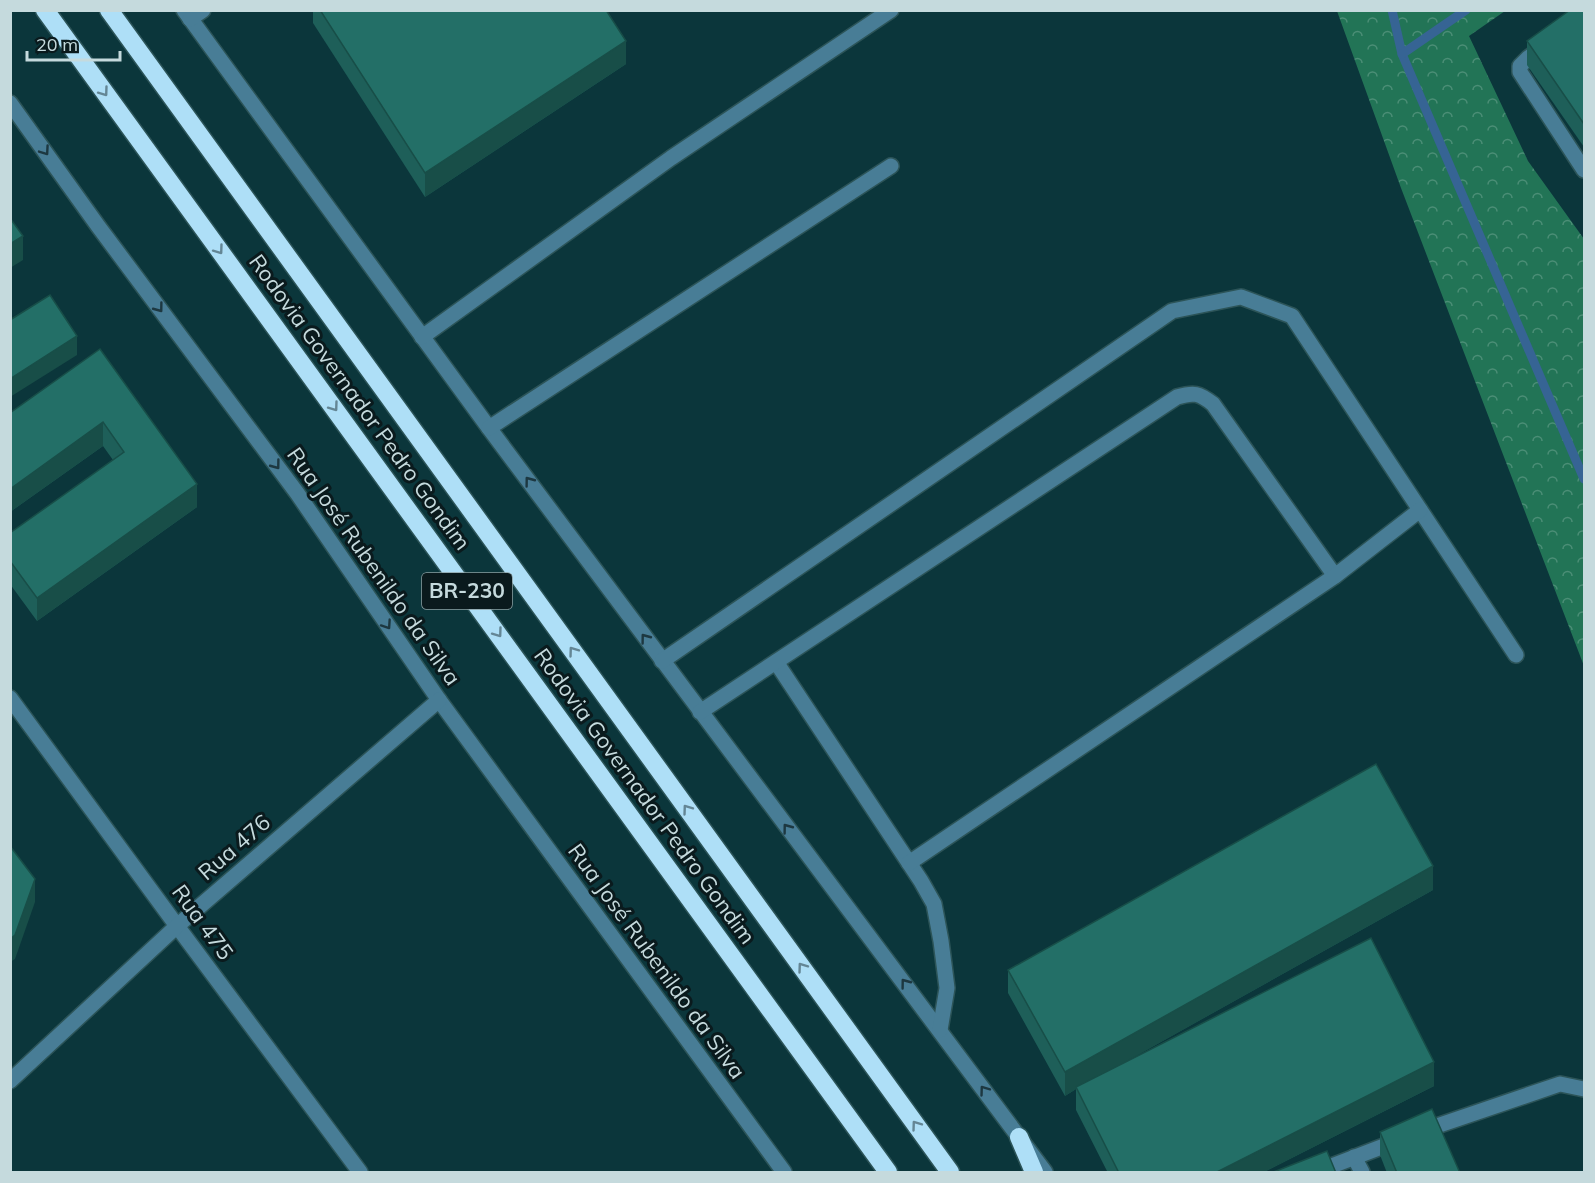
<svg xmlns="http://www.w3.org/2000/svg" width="1595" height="1183" font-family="Mulish,sans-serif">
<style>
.forest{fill:url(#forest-crowns)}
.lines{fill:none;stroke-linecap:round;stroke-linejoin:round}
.stream{stroke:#366494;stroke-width:9}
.minor-casing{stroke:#2c5458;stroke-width:18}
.highway-casing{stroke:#2c5458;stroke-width:21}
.minor{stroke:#487d96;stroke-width:15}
.highway{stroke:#aedff7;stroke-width:18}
.wall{fill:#1e5f59}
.shaded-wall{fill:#184e48}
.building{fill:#236f67;stroke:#184e48;stroke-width:1.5}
.oneway{stroke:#648695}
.oneway2{stroke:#1d3841}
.labels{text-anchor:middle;stroke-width:6;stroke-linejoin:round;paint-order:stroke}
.shield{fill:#0a1a1d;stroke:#8da0a3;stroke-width:1.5}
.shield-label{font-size:21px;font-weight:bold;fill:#c5dadd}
.street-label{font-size:22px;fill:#c5dadd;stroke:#0a1a1d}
</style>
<defs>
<pattern id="forest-crowns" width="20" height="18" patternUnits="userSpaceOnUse" patternTransform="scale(1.5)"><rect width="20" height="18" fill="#227456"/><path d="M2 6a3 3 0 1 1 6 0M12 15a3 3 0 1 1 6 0" fill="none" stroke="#4b8e76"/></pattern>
</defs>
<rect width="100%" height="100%" fill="#0b363b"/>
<path class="forest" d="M1337 11H1505L1469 36 1528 161 1584 239V666L1401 188Z"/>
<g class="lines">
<g class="stream">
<path d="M1392 10 1402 54 1584 479"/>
<path d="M1402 54 1466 10"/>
</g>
<defs>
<g id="minor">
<path d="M184 10 489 428 1045 1172"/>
<path d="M190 19 203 10"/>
<path d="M1543 47 1528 58 1520 66V72L1584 170"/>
<path d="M10 103 98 226 297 493 439 700 784 1172"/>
<path d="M422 337 671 158 891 10"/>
<path d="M489 428 891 166"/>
<path d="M662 661 1172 311 1241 297 1292 316 1516 655"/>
<path d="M776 662 921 881 934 904 941 941 947 988 940 1030"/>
<path d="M10 698 177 926 360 1172"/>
<path d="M700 712 1177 397C1194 392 1199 393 1213 404L1335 576"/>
<path d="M909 863 1335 576 1420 510"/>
<path d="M10 1081 177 926 439 700"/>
<path d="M1422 1131 1560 1084 1584 1089"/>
<path d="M1354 1157 1362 1172"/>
<path d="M1316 1172 1397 1141"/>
</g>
<g id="highway">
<path d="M45 10 888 1172"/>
<path d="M109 10 950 1172"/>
<path d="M1019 1137 1034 1172"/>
</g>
</defs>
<use href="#minor" class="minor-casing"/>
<use href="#highway" class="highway-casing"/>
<use href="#minor" class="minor"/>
<use href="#highway" class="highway"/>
</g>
<g class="wall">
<path d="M313 10H606L626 64 425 197 313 23Z"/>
<path d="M1584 10V147L1527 65V41Z"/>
<path d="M100 349 197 507 37 621 10 584V533L113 460 103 446 10 512V413Z"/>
<path d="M1433 890 1125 1062 1434 1086 1262 1173H1108L1076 1110V1089L1065 1096 1008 993V970Z"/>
<path d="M1380 1132 1460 1173H1387L1380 1155Z"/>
</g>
<g class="shaded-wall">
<path d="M626 41V64L425 197V173Z"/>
<path d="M23 236V260L10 268V244Z"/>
<path d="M77 336V355L10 397V379Z"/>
<path d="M103 422V446L10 512V489Z"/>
<path d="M197 484V507L37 621V598Z"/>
<path d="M1433 866V890L1077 1089 1076 1087V1089L1065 1096V1072Z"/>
<path d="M35 879V902L15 959 10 962V939Z"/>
<path d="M1434 1062V1086L1262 1173H1215Z"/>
</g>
<g class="building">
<path d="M320 10H606L626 41 425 173Z"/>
<path d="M1570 10H1584V124L1527 41Z"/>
<path d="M10 218 23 236 10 244Z"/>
<path d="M50 295 77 336 10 379V320Z"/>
<path d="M100 349 197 484 37 598 10 561V533L124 452 103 422 10 489V413Z"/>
<path d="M1376 764 1433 866 1065 1072 1008 970Z"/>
<path d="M10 846 35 879 15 935 10 939Z"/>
<path d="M1371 938 1434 1062 1215 1173H1119L1076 1087Z"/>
<path d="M1432 1109 1460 1173H1397L1380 1132Z"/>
<path d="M1327 1151 1336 1173H1271Z"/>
</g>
<defs><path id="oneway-chevron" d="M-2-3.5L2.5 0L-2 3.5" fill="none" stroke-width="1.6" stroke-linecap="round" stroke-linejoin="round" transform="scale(1.5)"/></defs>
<g class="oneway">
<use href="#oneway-chevron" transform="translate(104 92) rotate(54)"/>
<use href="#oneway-chevron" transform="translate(219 250) rotate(54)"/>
<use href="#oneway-chevron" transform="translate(334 407) rotate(54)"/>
<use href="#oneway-chevron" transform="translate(498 633) rotate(54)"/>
<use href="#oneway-chevron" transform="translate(573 651) rotate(-126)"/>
<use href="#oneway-chevron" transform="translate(687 809) rotate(-126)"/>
<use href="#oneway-chevron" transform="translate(802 967) rotate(-126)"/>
<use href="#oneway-chevron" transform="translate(916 1125) rotate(-126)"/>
</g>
<g class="oneway2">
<use href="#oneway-chevron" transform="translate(45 151) rotate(55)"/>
<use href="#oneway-chevron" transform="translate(159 308) rotate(53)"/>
<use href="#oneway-chevron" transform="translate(276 465) rotate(53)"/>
<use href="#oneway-chevron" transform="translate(529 481) rotate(-127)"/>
<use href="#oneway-chevron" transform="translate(387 625) rotate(56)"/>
<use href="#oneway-chevron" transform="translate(645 638) rotate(-127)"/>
<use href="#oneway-chevron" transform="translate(787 828) rotate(-127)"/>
<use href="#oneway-chevron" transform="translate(905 983) rotate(-127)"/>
<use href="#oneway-chevron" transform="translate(984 1090) rotate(-126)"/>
</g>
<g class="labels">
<rect class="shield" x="422" y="573" width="90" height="36" rx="4.5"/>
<g class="shield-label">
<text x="467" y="598">BR-230</text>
</g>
<g class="street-label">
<text transform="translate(360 402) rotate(54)" y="8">Rodovia Governador Pedro Gondim</text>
<text transform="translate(374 566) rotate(55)" y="8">Rua José Rubenildo da Silva</text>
<text transform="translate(645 796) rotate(54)" y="8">Rodovia Governador Pedro Gondim</text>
<text transform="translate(234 847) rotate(-41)" y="8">Rua 476</text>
<text transform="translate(203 922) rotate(54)" y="8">Rua 475</text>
<text transform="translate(657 961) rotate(54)" y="8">Rua José Rubenildo da Silva</text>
</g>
</g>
<rect width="1595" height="1183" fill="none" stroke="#c5dadd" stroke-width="24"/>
<path d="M27 51v9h93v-9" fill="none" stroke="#c5dadd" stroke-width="3"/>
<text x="36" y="51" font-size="18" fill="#c5dadd" stroke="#0a1a1d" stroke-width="4.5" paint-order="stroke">20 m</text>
</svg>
